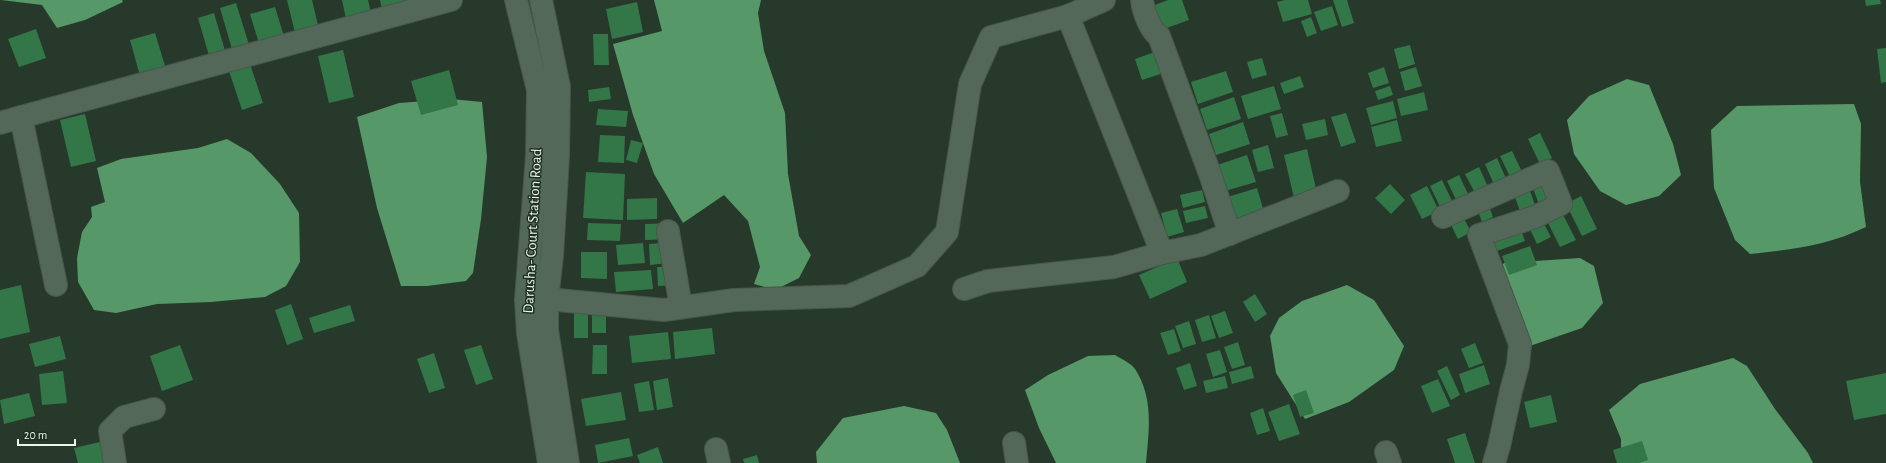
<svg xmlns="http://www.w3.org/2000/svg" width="1886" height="463" font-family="'Alegreya Sans',sans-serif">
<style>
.water{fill:#569867}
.building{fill:#337647}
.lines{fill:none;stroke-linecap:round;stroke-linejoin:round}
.minor-casing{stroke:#48574b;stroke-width:24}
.minor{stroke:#546859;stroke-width:22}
.labels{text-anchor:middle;stroke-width:3;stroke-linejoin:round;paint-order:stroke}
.street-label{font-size:15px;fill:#eaf5ec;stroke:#1d2f21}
</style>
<rect width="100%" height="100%" fill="#27392b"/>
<g class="water">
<path d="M1 0H122L123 2 85 20 57 28 42 5Z"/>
<path d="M654 0H761L758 13 764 51 785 113 788 174 799 236 811 255 799 278 775 290 754 284 760 267 748 221 724 195 683 223 654 174 633 115 613 44 662 31Z"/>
<path d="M1627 79 1649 85 1673 144 1681 175 1659 196 1626 205 1600 191 1574 154 1567 120 1589 96Z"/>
<path d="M451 99 482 102 487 157 481 219 473 273 466 281 427 286H401L377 208 357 117 399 103Z"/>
<path d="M1854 104 1861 124 1860 182 1866 227C1826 246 1794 249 1750 254L1735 240 1714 188 1711 130 1737 106Z"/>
<path d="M227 139 251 153 280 184 299 213 300 262 286 286 265 297 211 302 157 304 116 313 94 310 78 282 77 258 82 232 92 217 91 207 105 202 97 168 121 159 198 148Z"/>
<path d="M1580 258 1594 266 1603 303 1582 328 1524 348 1508 345 1491 297 1494 274 1504 263Z"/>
<path d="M1347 285 1374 300 1404 346 1394 370 1349 402 1305 419 1276 373 1270 336 1279 318 1302 301Z"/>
<path d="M1115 355C1121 359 1131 363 1135 369 1154 398 1149 431 1146 463H1056L1039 428 1025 390 1048 375 1088 356Z"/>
<path d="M1733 358 1747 366 1775 409 1808 453 1813 463H1621V439L1609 410 1640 384Z"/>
<path d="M904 406 936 413 947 430 960 463H817L816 452 843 418Z"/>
</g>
<g class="building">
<path d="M287 0H312L320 34 297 41Z"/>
<path d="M342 0H368L371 13 346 19Z"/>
<path d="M380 0H406L409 13 384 19Z"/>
<path d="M1168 0H1182L1189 20 1161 30 1152 6Z"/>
<path d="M1285 0H1308L1312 14 1283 22 1277 2Z"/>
<path d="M1333 0H1347L1354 23 1342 27Z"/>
<path d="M1865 0H1880L1881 4 1866 6Z"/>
<path d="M637 2 643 32 612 39 606 9Z"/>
<path d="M236 3 251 51 234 56 220 8Z"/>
<path d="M1332 6 1338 25 1321 31 1314 12Z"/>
<path d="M275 7 286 43 261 50 250 14Z"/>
<path d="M214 13 228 61 212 66 198 18Z"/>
<path d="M1311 17 1317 33 1307 37 1301 21Z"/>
<path d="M36 29 46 58 19 67 8 39Z"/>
<path d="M155 33 166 69 140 76 130 40Z"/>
<path d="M593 34H608L609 65H594Z"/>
<path d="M1410 45 1415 64 1399 69 1394 49Z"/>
<path d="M1169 47 1176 69 1142 80 1135 59Z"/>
<path d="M1886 48V82L1881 83 1877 49Z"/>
<path d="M343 50 354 97 329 103 318 56Z"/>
<path d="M1262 58 1267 75 1252 79 1247 62Z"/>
<path d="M250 64 263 103 242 110 229 71Z"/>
<path d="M1384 67 1389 83 1373 88 1368 73Z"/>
<path d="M1416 67 1422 86 1405 91 1400 72Z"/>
<path d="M449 70 458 105 421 115 411 81Z"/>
<path d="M1226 71 1233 92 1198 104 1191 82Z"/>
<path d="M1300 76 1304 87 1284 94 1280 83Z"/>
<path d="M1274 86 1281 109 1248 119 1241 96Z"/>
<path d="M1390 86 1393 95 1378 100 1375 91Z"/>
<path d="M609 87 611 99 589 102 588 90Z"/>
<path d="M1424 92 1428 110 1401 116 1397 99Z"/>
<path d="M1234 97 1241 119 1207 130 1200 109Z"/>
<path d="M1393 101 1397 118 1371 125 1366 108Z"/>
<path d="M598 109 628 111 626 127 596 125Z"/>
<path d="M1282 113 1288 135 1276 138 1270 116Z"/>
<path d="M1346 113 1356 142 1341 147 1331 117Z"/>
<path d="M85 114 96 161 71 167 60 120Z"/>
<path d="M1325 119 1328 135 1306 140 1302 124Z"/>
<path d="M1397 120 1402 141 1376 147 1371 127Z"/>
<path d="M1243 122 1250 144 1216 155 1209 134Z"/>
<path d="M1540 133 1552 158 1540 164 1528 139Z"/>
<path d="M600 135 625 136 624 163 598 162Z"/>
<path d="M631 140 643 143 637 163 626 160Z"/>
<path d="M1268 145 1274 168 1258 172 1252 150Z"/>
<path d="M1307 149 1317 193 1294 198 1284 155Z"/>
<path d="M1512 151 1524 176 1512 181 1500 156Z"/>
<path d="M1247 155 1256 182 1225 191 1217 165Z"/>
<path d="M1497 158 1508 183 1496 189 1485 164Z"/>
<path d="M1479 167 1489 189 1476 195 1465 174Z"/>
<path d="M586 172 625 174 623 220 583 218Z"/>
<path d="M1546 174 1557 204 1541 210 1530 180Z"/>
<path d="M1459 175 1471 200 1459 206 1447 181Z"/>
<path d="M1442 180 1454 205 1442 211 1430 186Z"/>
<path d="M1527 183 1538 213 1523 219 1512 189Z"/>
<path d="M1390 184 1405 200 1391 214 1375 198Z"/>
<path d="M1427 186 1439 211 1422 219 1410 195Z"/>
<path d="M1257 188 1265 215 1232 225 1224 198Z"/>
<path d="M1202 190 1205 202 1183 208 1180 195Z"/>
<path d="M1581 196 1597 229 1582 236 1566 204Z"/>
<path d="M657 198V219L627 220V199Z"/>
<path d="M1486 198 1493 217 1482 222 1475 203Z"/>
<path d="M1205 206 1208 218 1186 223 1183 211Z"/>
<path d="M1559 207 1576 240 1560 247 1544 215Z"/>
<path d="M1177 209 1184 232 1167 237 1161 213Z"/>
<path d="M1460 211 1471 232 1458 239 1447 217Z"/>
<path d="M1540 216 1551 237 1537 244 1527 223Z"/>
<path d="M1518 222 1525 241 1497 251 1490 232Z"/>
<path d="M588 223 621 224 620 241 587 240Z"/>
<path d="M673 223 674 239 645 240V224Z"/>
<path d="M676 242 677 262 650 265 649 244Z"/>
<path d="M643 243 645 263 618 265 616 245Z"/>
<path d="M1530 246 1537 265 1509 275 1502 256Z"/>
<path d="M581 252H607V279L581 278Z"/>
<path d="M1177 258 1187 282 1150 299 1139 275Z"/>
<path d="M683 266 685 285 658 286 657 267Z"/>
<path d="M651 270 653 289 616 292 614 272Z"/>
<path d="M21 285 30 332 0 339V290Z"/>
<path d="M1255 294 1267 314 1255 322 1243 302Z"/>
<path d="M291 304 303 339 287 345 275 310Z"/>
<rect x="592" y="304" width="14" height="29"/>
<path d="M350 305 355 321 314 333 309 318Z"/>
<rect x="574" y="309" width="14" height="29"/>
<path d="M1225 311 1233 333 1219 338 1211 316Z"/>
<path d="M1209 315 1216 338 1202 342 1195 320Z"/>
<path d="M1189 321 1196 344 1183 348 1175 326Z"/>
<path d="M712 328 715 354 675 359 673 332Z"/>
<path d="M1174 329 1181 351 1168 355 1160 333Z"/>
<path d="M668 332 671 359 632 363 629 336Z"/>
<path d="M60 336 66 359 35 367 29 344Z"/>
<path d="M1238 342 1245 365 1232 369 1224 347Z"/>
<path d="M1475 343 1483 363 1469 368 1461 349Z"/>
<path d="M180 345 193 380 162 391 150 356Z"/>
<path d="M481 345 493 379 476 385 464 350Z"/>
<path d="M593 345H607V374H592Z"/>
<path d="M1220 350 1227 372 1213 377 1206 354Z"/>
<path d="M434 353 445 388 429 393 417 359Z"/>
<path d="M1190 363 1197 386 1184 390 1176 368Z"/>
<path d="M1484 365 1490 384 1465 393 1459 374Z"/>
<path d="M1251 366 1254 378 1232 384 1229 372Z"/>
<path d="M1447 366 1460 395 1451 400 1437 371Z"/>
<path d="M63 371 67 403 42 405 39 374Z"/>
<path d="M1886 373V414L1854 420 1846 381Z"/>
<path d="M1225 376 1228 388 1206 393 1203 381Z"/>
<path d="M668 378 673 407 657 410 653 381Z"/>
<path d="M1438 379 1450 406 1432 413 1421 386Z"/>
<path d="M649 381 654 410 639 412 634 384Z"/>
<path d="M1306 390 1314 413 1300 417 1293 395Z"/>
<path d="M621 392 626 420 586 426 581 399Z"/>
<path d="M29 393 35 416 4 424 0 400Z"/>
<path d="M1551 395 1557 422 1530 428 1524 402Z"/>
<path d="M1289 404 1300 434 1279 441 1268 412Z"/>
<path d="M1263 408 1270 431 1257 435 1250 413Z"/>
<path d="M1465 433 1475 463H1455L1447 439Z"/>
<path d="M629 438 633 456 598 463 595 445Z"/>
<path d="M1642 441 1648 460 1639 463H1617L1613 450Z"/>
<path d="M100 442 105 463H78L74 448Z"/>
<path d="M658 447 663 463H640L637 455Z"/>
<path d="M757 455 759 463H744L743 459Z"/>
</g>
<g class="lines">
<defs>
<g id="minor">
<path d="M516 0 538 90 537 156 526 300 528 333 549 463"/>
<path d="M541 0 559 87 558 156 552 256 547 299V330L568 463"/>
<path d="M1142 0C1143 11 1150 30 1159 36L1210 174 1230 234"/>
<path d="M1068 16 1162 253"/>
<path d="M0 123 21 117"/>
<path d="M1443 217 1548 171 1561 204 1535 217 1479 235 1520 344 1518 365 1511 391 1499 446 1494 463"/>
<path d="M668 231 681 307"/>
<path d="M56 285 21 117 451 0"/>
<path d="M964 289 988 281 1114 267 1162 253 1201 245 1338 191"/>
<path d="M547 299 664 310 734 300 849 296 917 266 947 232 970 84 991 37 1068 16 1104 0"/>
<path d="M1014 443 1017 463"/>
<path d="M716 449 719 463"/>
<path d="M1386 452 1390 463"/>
<path d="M115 463 110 431 124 417 154 409"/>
</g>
</defs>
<use href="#minor" class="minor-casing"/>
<use href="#minor" class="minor"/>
</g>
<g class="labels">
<g class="street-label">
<text transform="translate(532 231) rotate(-87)" y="5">Darusha- Court Station Road</text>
</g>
</g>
<path d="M18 439v6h57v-6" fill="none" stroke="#eaf5ec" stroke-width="2"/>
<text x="24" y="439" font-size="12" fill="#eaf5ec" stroke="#1d2f21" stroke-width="3" paint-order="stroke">20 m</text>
</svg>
